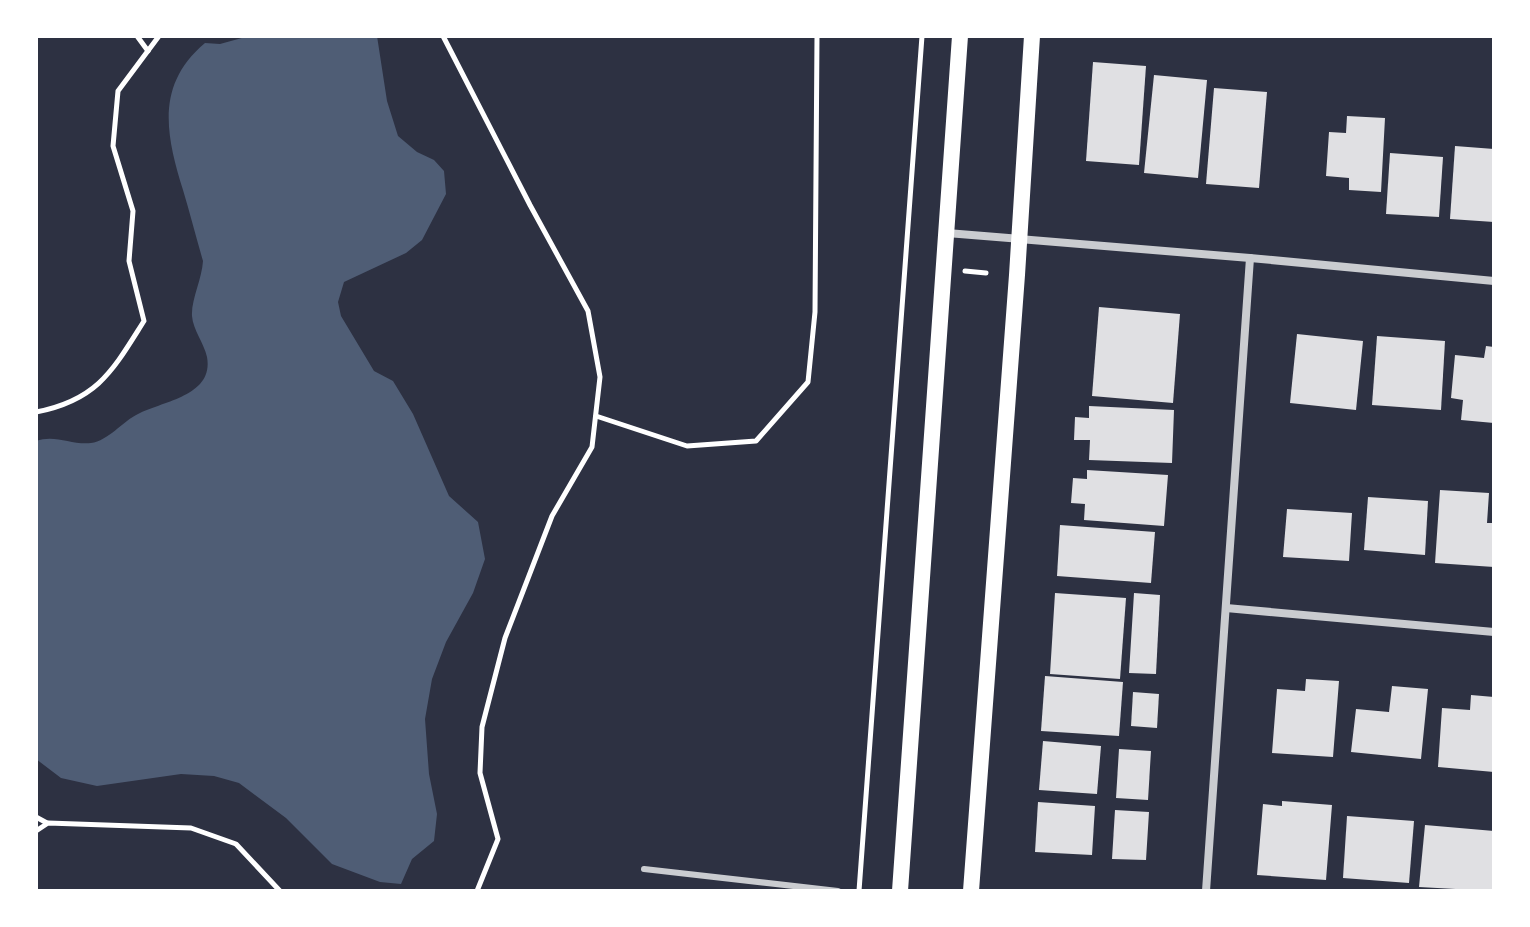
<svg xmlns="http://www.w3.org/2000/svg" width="1530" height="927" font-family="'Open Sans',sans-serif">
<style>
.water{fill:#4f5d75}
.building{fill:#e0e0e3}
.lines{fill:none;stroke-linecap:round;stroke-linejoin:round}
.path{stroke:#fff;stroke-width:5}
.service{stroke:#caccd0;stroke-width:6}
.minor{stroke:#caccd0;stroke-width:8}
.secondary{stroke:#fff;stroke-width:16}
</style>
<rect width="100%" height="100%" fill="#2d3142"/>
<path class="water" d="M249 36H377L387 101 398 136 417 152 434 160 444 171 446 194 422 240 406 253 344 282 338 302 341 316 374 371 393 381 413 414 449 496 478 522 485 559 473 593 446 642 432 679 425 719 429 774 437 814 434 841 412 859 401 884 380 882 332 864 286 818 239 783 214 776 181 774 97 786 61 778 36 759V441C55 434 71 445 91 443 108 441 123 421 138 414 163 401 214 396 207 357 204 343 193 330 192 316 191 300 202 279 203 261 196 237 190 213 183 190 166 135 155 85 205 43L220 44Z"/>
<g class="building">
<path d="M1093 62 1146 66 1139 165 1086 161Z"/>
<path d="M1154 75 1207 80 1198 178 1144 173Z"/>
<path d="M1214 88 1267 92 1259 188 1206 184Z"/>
<path d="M1347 116 1385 118 1381 192 1349 190V178L1326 176 1329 132 1346 133Z"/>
<path d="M1455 146 1494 149V222L1450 219Z"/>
<path d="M1390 153 1443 157 1439 217 1386 214Z"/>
<path d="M1099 307 1180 314 1173 403 1092 396Z"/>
<path d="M1297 334 1363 341 1356 410 1290 403Z"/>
<path d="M1377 336 1445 341 1441 410 1372 405Z"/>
<path d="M1486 346 1494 347V423L1461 420 1463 400 1451 398 1455 355 1484 358Z"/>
<path d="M1089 406 1174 410 1172 463 1089 460 1090 440H1074L1075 417 1089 418Z"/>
<path d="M1087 470 1168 475 1164 526 1084 520 1085 504 1071 503 1073 478 1087 479Z"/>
<path d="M1440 490 1489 493 1487 523H1494V567L1435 563Z"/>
<path d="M1368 497 1428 501 1425 555 1364 550Z"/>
<path d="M1287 509 1352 513 1349 561 1283 557Z"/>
<path d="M1060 525 1155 532 1151 583 1057 576Z"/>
<path d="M1055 593 1126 598 1120 679 1050 674Z"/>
<path d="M1134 593 1160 595 1156 674 1129 673Z"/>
<path d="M1045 676 1123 682 1119 736 1041 731Z"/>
<path d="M1306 679 1339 681 1333 757 1272 753 1277 689 1305 691Z"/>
<path d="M1392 686 1428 689 1421 759 1351 752 1356 709 1389 712Z"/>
<path d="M1133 692 1159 694 1157 728 1131 726Z"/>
<path d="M1471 695 1494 697V772L1438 767 1442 708 1470 710Z"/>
<path d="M1043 741 1101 746 1097 794 1039 790Z"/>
<path d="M1119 749 1151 751 1148 800 1116 798Z"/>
<path d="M1282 801 1332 805 1326 880 1257 875 1263 804 1282 806Z"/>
<path d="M1038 802 1095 806 1092 855 1035 852Z"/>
<path d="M1115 810 1149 812 1146 860 1112 859Z"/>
<path d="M1347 816 1414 821 1409 883 1343 878Z"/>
<path d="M1425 825 1494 831 1492 891 1419 887Z"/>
</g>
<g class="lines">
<g class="path">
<path d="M137 36 148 51"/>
<path d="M443 36 530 205 588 311 600 377 592 447 552 516 505 638 482 727 480 773 498 839 477 891"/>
<path d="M965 271 986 273"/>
<path d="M36 412C98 400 113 370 144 321L129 261 133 211 113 146 118 91 159 36"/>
<path d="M596 416 687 446 756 441 808 382 815 312 817 36"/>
<path d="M36 817 47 823"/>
<path d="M36 831 48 823 191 828 236 844 280 891"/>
<path d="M859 891 922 36"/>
</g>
<path class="service" d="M644 869 838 891"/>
<g class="minor">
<path d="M947 233 1250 258 1494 281"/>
<path d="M1226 608 1494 632"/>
<path d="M1206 891 1250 258"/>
</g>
<g class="secondary">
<path d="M900 891 960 36"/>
<path d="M971 891 1017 275 1032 36"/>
</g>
</g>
<rect width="1530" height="927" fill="none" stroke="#ffffff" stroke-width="76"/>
</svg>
